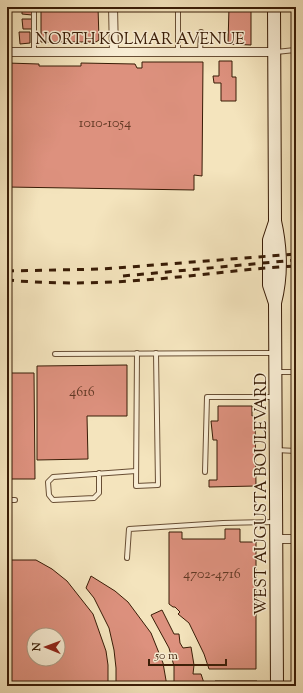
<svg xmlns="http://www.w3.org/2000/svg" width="303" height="693" font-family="'Sorts Mill Goudy',serif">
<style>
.building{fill:#dd917e;stroke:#391c06;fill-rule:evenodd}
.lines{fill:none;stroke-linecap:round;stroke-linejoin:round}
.lane-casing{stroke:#684e34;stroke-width:6}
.street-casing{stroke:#684e34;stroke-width:10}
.secondary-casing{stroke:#391c06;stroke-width:14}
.lane{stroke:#f8edd4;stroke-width:4}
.street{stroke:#f8edd4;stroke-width:8}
.secondary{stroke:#f8edd4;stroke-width:12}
.rail{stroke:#391c06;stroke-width:3;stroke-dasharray:7 7;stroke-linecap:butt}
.labels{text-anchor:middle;stroke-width:3;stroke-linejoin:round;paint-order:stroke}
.number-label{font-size:14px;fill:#623924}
.street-label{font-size:16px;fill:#391c06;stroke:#f8edd4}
</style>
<rect width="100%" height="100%" fill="#f4e4bd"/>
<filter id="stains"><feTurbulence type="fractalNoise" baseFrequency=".005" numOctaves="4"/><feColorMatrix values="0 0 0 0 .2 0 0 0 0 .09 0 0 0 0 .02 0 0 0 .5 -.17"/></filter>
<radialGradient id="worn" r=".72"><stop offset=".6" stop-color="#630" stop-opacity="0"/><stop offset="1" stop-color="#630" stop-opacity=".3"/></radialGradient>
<g class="building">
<path d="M22 7H32V15L22 14Z"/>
<path d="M41 7H98L99 40 96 42H41Z"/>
<path d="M218 7H251V45L228 44 229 7Z"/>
<path d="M22 19H32V29H23Z"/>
<path d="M19 32H30V43L20 44Z"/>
<path d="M219 61H232V77H236V101H221V83H214L213 76H219Z"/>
<path d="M142 62H203L202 176 194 175V190L7 187V63L39 64V66H81V63L135 64 137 68H142Z"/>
<path d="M127 365V416H87L88 459 37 460V366Z"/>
<path d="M7 373H34L35 479H7Z"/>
<path d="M218 406H252V416H255L256 486 209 487V480H217V440H213L211 421H218Z"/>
<path d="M225 529H240V542H256V669H209L204 654 189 623 178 614 180 612 175 607H173L169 604V532H182V539H225Z"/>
<rect x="294" y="557" width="2" height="119"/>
<path d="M7 560H36L52 569 67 581 93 614 106 651 108 665V686H7ZM34 635H58V659H34Z"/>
<path d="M91 576 115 591 128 602 151 633 163 663 167 686H116V668L114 650 109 628 94 598 86 588Z"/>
<path d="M162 610 174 634H179L180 643 183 648 191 647 194 665 193 674H201L204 683 215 684V681H257V686H174V666L169 648 151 615Z"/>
</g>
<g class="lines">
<defs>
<g id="lane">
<path d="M294 7 296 137"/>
<path d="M34 52V7"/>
<path d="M178 52V7"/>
<path d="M200 52 201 32"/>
<path d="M276 52 295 50"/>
<path d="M137 353 136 486 158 485 156 353"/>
<path d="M55 354 273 353"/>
<path d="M276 372H296"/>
<path d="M276 450 296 451"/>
<path d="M205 472 207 397H273"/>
<path d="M99 473V493L94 498 53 500 49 495 48 482 53 477 136 471"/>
<path d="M7 500H15"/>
<path d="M127 558 129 529 223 523 274 522"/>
</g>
<g id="street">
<path d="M113 7 114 52"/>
<path d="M7 52H274"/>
<path d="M277 539H296"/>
</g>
<g id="secondary">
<path d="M274 7 275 221C281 248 282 276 275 303L277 686"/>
<path d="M275 222 269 240V285L275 303"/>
</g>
</defs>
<use href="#lane" class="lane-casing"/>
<use href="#street" class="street-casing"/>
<use href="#secondary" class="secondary-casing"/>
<use href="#lane" class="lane"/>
<use href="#street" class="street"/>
<use href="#secondary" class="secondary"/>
<g class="rail">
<path d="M7 271 103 269 296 254"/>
<path d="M123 276 296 260"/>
<path d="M7 280C61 285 115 283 168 278 211 274 253 268 296 266"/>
</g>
</g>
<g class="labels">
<g class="number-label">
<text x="105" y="127">1010-1054</text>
<text x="82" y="396">4616</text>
<text x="212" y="578">4702-4716</text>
</g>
<g class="street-label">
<text x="140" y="44">NORTH KOLMAR AVENUE</text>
<text transform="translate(260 494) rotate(-90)" y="6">WEST AUGUSTA BOULEVARD</text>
</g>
</g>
<rect width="303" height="693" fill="none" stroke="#f4e4bd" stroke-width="24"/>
<rect x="8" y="8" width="287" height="677" fill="none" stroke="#391c06" stroke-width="2"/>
<rect x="12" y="12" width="279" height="669" fill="none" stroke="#391c06"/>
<g transform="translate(46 647) rotate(271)"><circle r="19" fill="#f8edd4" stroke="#ac9982"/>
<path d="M0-3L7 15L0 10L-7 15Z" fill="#8f2418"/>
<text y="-6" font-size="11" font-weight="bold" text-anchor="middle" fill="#391c06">N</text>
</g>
<path d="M149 659v6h77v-6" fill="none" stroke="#391c06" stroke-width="2"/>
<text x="155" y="659" font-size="12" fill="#391c06" stroke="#f8edd4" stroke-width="3" paint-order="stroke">50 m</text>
<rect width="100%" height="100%" filter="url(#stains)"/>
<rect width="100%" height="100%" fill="url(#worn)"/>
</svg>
